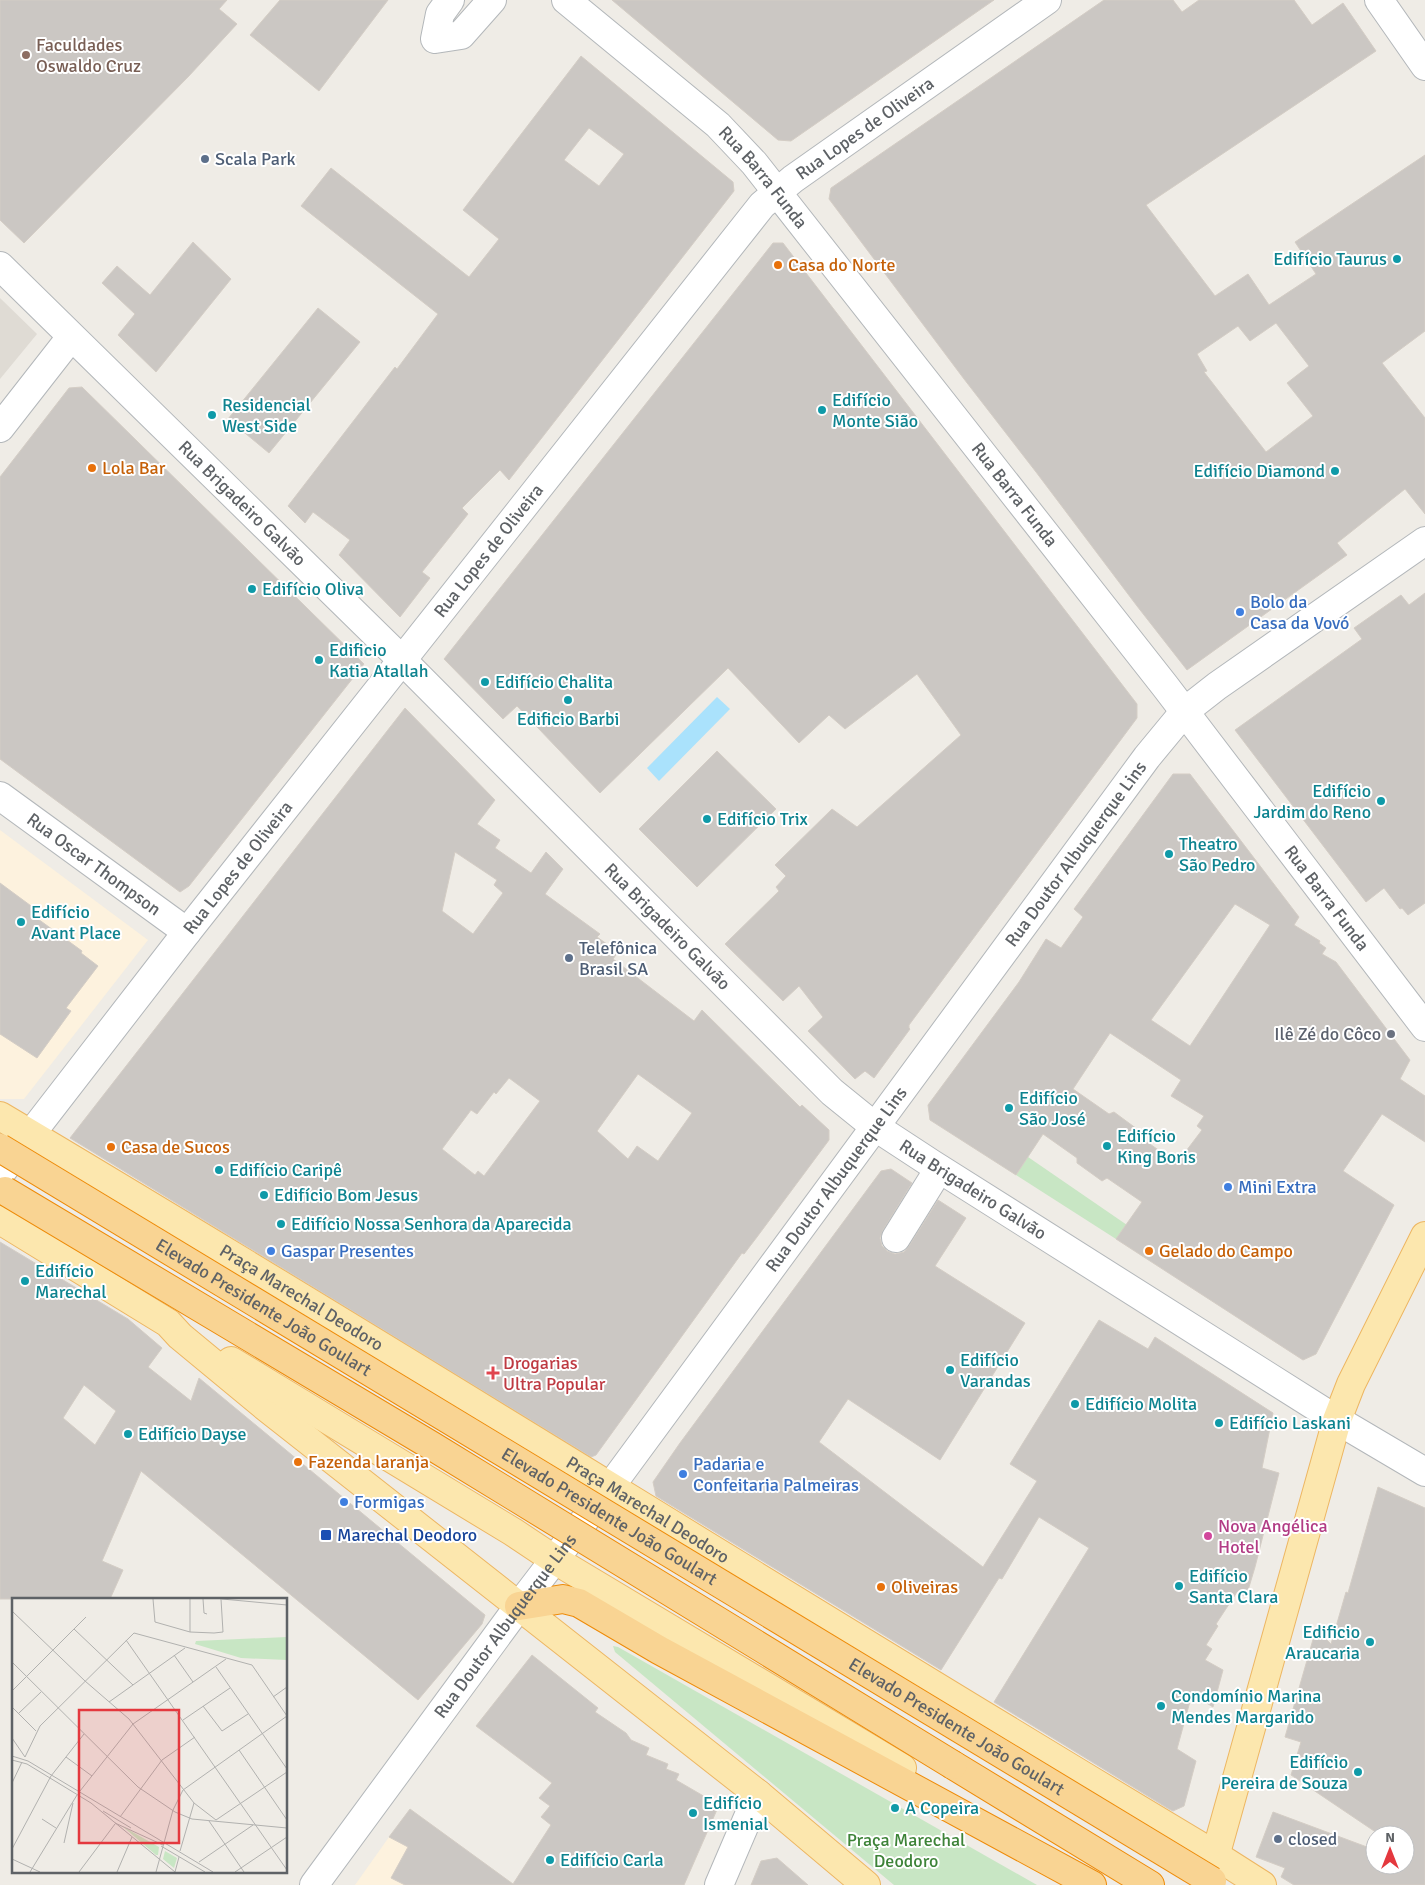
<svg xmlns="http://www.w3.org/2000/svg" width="1425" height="1885" font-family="Signika,sans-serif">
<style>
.commercial{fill:#fdf2de}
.education{fill:#dfdbd4}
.green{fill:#c8e6c4}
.water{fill:#aae2fc}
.building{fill:#cbc7c3;stroke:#d4cdc5;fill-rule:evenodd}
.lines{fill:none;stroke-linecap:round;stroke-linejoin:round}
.minor-casing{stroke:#b3b7ba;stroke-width:30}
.major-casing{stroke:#edb662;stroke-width:30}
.highway-casing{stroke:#ee8b08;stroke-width:30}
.minor{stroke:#fff;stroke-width:28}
.major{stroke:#fce7ae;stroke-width:28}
.highway{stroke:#f9d493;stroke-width:28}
.highway-bridge-casing{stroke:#ee8b08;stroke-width:30;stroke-linecap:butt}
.highway-bridge{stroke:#f9d493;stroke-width:28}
.education-dot{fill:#8d6e63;stroke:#fff;stroke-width:2}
.service-dot{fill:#5c6f8a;stroke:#fff;stroke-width:2}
.culture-dot{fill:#0f9aa8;stroke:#fff;stroke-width:2}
.food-dot{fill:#e8710a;stroke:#fff;stroke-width:2}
.shop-dot{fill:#3f7fe0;stroke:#fff;stroke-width:2}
.worship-dot{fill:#6b7280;stroke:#fff;stroke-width:2}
.health-dot{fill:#e0444e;stroke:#fff;stroke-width:2}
.transit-dot{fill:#1a4fb4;stroke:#fff;stroke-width:2}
.hotel-dot{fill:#d1479c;stroke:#fff;stroke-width:2}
.labels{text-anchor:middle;stroke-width:4;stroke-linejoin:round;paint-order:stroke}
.education-label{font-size:18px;fill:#785e54;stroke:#fff;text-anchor:start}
.street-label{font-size:18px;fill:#5e6266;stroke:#fff}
.service-label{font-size:18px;fill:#4e5e75;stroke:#fff;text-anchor:start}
.culture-label{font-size:18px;fill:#0d838f;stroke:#fff;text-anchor:start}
.food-label{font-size:18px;fill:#c56008;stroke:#fff;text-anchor:start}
.shop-label{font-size:18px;fill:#366cbe;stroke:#fff;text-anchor:start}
.worship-label{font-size:18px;fill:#5b616d;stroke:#fff;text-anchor:end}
.health-label{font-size:18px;fill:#be3a42;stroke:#fff;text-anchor:start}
.hotel-label{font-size:18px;fill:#b23c85;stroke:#fff;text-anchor:start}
.transit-label{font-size:18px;fill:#164399;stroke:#fff;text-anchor:start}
.park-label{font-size:18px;fill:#3d8338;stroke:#fff}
.inset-road{fill:none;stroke:#b1b1af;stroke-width:1}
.view{fill:#e4383e;fill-opacity:0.15;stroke:#e4383e;stroke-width:2.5}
.inset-edge{fill:none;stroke:#5e6266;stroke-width:2.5}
</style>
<rect width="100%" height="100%" fill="#efece6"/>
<g class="commercial">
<path d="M0 830 148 940 24 1099H0Z"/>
<path d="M389 1837 478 1885H355Z"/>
</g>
<path class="education" d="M0 298 37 334 0 379Z"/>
<g class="green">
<path d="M1028 1157 1127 1225 1116 1239 1016 1175Z"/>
<path d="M613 1646 618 1647 1037 1885H894L615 1652Z"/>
</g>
<path class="water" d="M717 697 730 709 659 781 647 768Z"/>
<g class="building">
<path d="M0 0H227L219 9 237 24 188 77 24 243 0 220Z"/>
<path d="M280 0H388L319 91 250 35Z"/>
<path d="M612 0H994L791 141 778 140Z"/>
<path d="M1104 0H1173L1182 12 1199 0H1294L1312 25 1343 3 1376 51 1146 205 1215 296 1248 274 1269 305 1316 274 1295 242 1425 155V331L1382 363 1425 418V514L1405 489 1337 543 1347 555 1187 670 1137 606 1036 472 964 379 829 199 831 188ZM1276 323 1309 366 1287 383 1313 416 1266 452 1204 372 1207 371 1197 354 1238 326 1250 341Z"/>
<path d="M581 56 733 182 734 191 509 480 500 470 462 508 468 514 422 572 430 578 400 617 339 555 350 540 313 512 305 523 288 506 395 367 397 369 438 314 301 206 331 168 469 277 499 239 463 210ZM589 128 624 154 599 186 564 160Z"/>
<path d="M193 242 231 279 156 372 118 335 135 314 102 283 117 266 150 295Z"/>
<path d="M773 243H783L1137 704V718L909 1025V1028L910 1029 874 1078 865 1071 855 1079 808 1031 823 1017 799 986 783 1001 725 944 779 891 776 887 786 876 775 865 832 809 857 827 961 735 917 674 845 729 829 715 799 743 728 668 600 793 517 706 503 719 444 659Z"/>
<path d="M318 308 360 342 269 453 228 419Z"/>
<path d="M82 387 364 664 189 886 180 892 0 759V477L69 388Z"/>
<path d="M1425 593V903L1408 915 1402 908 1400 909 1384 888 1366 902 1235 730 1362 639 1354 628 1401 595 1409 605Z"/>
<path d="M405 708 495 800 477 824 500 840 495 848 531 873 546 852 563 869 545 894 600 934 597 937 618 952 613 959 694 1021 702 1010 800 1107 802 1105 829 1130V1140L757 1237 744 1254 742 1253 596 1455 591 1457 70 1138ZM455 852 497 880 494 885 503 893 473 934 442 911ZM638 1074 692 1113 658 1161 637 1146 628 1159 597 1131ZM509 1078 540 1101 484 1176 478 1171 475 1175 442 1149 471 1110 477 1114 494 1092 496 1094Z"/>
<path d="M717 751 776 809 697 887 639 829Z"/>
<path d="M1173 774H1190L1299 917 1294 925 1320 941 1319 943 1326 948 1322 954 1336 962 1410 1060 1400 1079 1425 1096V1142L1382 1114 1343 1171 1394 1205 1316 1354 1303 1360 1116 1239 1142 1202 1107 1178 1102 1181 1077 1163V1158L1043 1134 1016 1175 930 1120 928 1105 1019 982 1046 939 1061 948 1083 917 1074 909ZM1235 904 1270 925 1190 1046 1151 1020ZM1110 1033 1181 1080 1171 1096 1204 1116 1197 1126 1202 1130 1177 1163 1137 1135V1129L1114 1112 1109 1114 1073 1089Z"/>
<path d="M0 883 42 914 38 919 82 951 81 953 98 966 66 1008 71 1011 37 1058 0 1034Z"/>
<path d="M891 1169 912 1183 883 1230 880 1238 882 1246 887 1251 895 1254 904 1252 909 1246 938 1200 966 1218 935 1266 1025 1323 940 1460 848 1399 819 1442 983 1567 1037 1481 1010 1464 1099 1320 1148 1349 1155 1337 1273 1413 1262 1468 1279 1473 1255 1567 1246 1597 1237 1592 1216 1624 1218 1626 1206 1645 1212 1649 1205 1660 1223 1670 1213 1707 1192 1694 1177 1749 1196 1761 1184 1806 1173 1811 1169 1809 994 1702 1089 1548 1039 1517 1002 1579 999 1578 941 1670 656 1496 653 1482 680 1443 881 1171Z"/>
<path d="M0 1242 128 1319 162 1348 148 1367 191 1401 199 1378 485 1615 482 1624 418 1700 141 1471 102 1561 123 1570 110 1599H0ZM84 1385 116 1411 95 1445 63 1418Z"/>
<path d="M1378 1487 1425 1508V1885H1294L1281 1877 1285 1868 1256 1857 1273 1812 1375 1850V1865H1405V1861L1410 1862 1412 1857 1405 1852V1835H1380L1291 1775 1301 1742 1285 1737 1316 1629 1331 1644 1346 1592 1348 1593Z"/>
<path d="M532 1655 598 1708 595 1712 626 1733 631 1740 649 1748 646 1755 668 1764 666 1769 679 1774 676 1780 719 1805 684 1885H405L391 1878 408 1847 389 1837 410 1809 513 1884 551 1825 541 1817 550 1806 539 1798 552 1783 476 1726Z"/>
<path d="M777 1858 808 1885H751L761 1861Z"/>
</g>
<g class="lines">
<defs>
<g id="minor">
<path d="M450 0 440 14 435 39 461 35 492 0"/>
<path id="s1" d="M566 0 718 125 754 163 1165 686 1425 1027"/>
<path d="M1379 0 1425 66"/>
<path id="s2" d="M0 266 402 660 832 1092 874 1126 932 1164 1337 1420 1425 1472"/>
<path d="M0 428 71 337"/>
<path id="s3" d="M0 796 187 932"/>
<path id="s4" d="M0 1174 187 932 762 205 793 179 1047 0"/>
<path d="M896 1238 939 1169"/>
<path id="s5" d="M314 1885 519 1606 610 1487 1147 757 1185 711 1217 686 1425 541"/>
<path d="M719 1885 758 1794"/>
</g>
<g id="major">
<path id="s6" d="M0 1116C408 1358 808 1612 1215 1855L1262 1885"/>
<path d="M0 1220 168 1323 180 1336 267 1408 758 1794 866 1885"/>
<path d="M231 1361 513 1532 555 1560 902 1768"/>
<path d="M1211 1871 1337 1420 1351 1384 1425 1236"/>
</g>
<g id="highway">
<path d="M519 1606 563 1599 579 1603 659 1650 1092 1885"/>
<path d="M953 1765 1150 1885"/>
</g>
</defs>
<use href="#minor" class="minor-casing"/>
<use href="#major" class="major-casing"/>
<use href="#highway" class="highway-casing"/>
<use href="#minor" class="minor"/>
<use href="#major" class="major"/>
<use href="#highway" class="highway"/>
<defs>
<g id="highway-bridge">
<path id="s7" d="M0 1148 1212 1881"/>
<path d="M5 1191 432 1446 953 1765"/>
</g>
</defs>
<use href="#highway-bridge" class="highway-bridge-casing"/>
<use href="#highway-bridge" class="highway-bridge"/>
</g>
<circle class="education-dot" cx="26" cy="55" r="5"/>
<g class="service-dot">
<circle cx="205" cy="159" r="5"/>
<circle cx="569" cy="958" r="5"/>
<circle cx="1278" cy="1839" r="5"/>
</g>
<g class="culture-dot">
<circle cx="1397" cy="259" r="5"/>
<circle cx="822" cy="410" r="5"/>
<circle cx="212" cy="415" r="5"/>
<circle cx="1335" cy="471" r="5"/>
<circle cx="252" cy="589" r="5"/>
<circle cx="319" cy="660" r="5"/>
<circle cx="485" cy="682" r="5"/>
<circle cx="568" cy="700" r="5"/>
<circle cx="1381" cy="801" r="5"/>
<circle cx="707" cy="819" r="5"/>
<circle cx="1169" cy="854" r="5"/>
<circle cx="21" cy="922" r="5"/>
<circle cx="1009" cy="1108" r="5"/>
<circle cx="1107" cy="1146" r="5"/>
<circle cx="219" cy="1170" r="5"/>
<circle cx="264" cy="1195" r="5"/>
<circle cx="281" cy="1224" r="5"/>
<circle cx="25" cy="1281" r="5"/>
<circle cx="950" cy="1370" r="5"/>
<circle cx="1075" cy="1404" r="5"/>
<circle cx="1219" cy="1423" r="5"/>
<circle cx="128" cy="1434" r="5"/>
<circle cx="1179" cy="1586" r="5"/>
<circle cx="1370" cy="1642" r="5"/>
<circle cx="1161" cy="1706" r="5"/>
<circle cx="1358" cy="1772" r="5"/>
<circle cx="895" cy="1808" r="5"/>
<circle cx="693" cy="1813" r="5"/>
<circle cx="550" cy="1860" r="5"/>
</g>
<g class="food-dot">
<circle cx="778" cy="265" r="5"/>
<circle cx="92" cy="468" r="5"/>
<circle cx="111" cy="1147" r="5"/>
<circle cx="1149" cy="1251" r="5"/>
<circle cx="298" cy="1462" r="5"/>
<circle cx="881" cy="1587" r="5"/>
</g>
<g class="shop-dot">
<circle cx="1240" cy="612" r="5"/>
<circle cx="1228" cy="1187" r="5"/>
<circle cx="271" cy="1251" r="5"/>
<circle cx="683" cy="1474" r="5"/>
<circle cx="344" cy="1502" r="5"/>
</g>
<circle class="worship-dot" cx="1391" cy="1034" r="5"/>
<path class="health-dot" d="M490.5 1365.5h5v5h5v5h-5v5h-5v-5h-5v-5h5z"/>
<rect class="transit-dot" x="320" y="1529" width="12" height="12" rx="2.5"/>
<circle class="hotel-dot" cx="1208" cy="1536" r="5"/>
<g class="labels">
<g class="education-label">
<text x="36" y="51">Faculdades<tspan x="36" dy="21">Oswaldo Cruz</tspan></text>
</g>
<g class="street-label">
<text dy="6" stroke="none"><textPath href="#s4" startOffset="1361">Rua Lopes de Oliveira</textPath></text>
<text dy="6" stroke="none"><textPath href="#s1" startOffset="266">Rua Barra Funda</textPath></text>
<text dy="6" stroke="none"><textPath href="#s1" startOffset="671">Rua Barra Funda</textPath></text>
<text dy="6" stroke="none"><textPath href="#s2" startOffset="339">Rua Brigadeiro Galvão</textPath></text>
<text dy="6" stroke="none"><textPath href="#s4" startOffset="792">Rua Lopes de Oliveira</textPath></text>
<text dy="6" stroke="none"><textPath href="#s5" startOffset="1282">Rua Doutor Albuquerque Lins</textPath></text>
<text dy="6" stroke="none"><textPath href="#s3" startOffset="116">Rua Oscar Thompson</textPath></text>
<text dy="6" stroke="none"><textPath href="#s4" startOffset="388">Rua Lopes de Oliveira</textPath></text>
<text dy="6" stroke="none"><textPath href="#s1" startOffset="1181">Rua Barra Funda</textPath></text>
<text dy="6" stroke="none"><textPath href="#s2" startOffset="939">Rua Brigadeiro Galvão</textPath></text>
<text dy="6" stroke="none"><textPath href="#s5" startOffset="878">Rua Doutor Albuquerque Lins</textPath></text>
<text dy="6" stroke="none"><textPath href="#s2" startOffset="1344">Rua Brigadeiro Galvão</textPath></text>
<text dy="6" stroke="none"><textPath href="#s6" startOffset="352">Praça Marechal Deodoro</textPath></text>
<text dy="6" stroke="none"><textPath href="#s7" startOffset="308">Elevado Presidente João Goulart</textPath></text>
<text dy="6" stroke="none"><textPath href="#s6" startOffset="758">Praça Marechal Deodoro</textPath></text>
<text dy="6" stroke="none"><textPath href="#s7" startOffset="712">Elevado Presidente João Goulart</textPath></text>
<text dy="6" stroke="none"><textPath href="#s5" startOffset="322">Rua Doutor Albuquerque Lins</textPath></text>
<text dy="6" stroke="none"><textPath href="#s7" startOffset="1118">Elevado Presidente João Goulart</textPath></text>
</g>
<g class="service-label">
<text x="215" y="165">Scala Park</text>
<text x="579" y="954">Telefônica<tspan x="579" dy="21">Brasil SA</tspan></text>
<text x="1288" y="1845">closed</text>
</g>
<g class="culture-label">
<text x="1387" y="265" text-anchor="end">Edifício Taurus</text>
<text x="832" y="406">Edifício<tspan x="832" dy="21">Monte Sião</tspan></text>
<text x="222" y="411">Residencial<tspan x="222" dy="21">West Side</tspan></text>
<text x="1325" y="477" text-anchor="end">Edifício Diamond</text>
<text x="262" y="595">Edifício Oliva</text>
<text x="329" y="656">Edificio<tspan x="329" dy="21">Katia Atallah</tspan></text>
<text x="495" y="688">Edifício Chalita</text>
<text x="568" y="725" text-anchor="middle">Edificio Barbi</text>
<text x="1371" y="797" text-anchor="end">Edifício<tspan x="1371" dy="21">Jardim do Reno</tspan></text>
<text x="717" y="825">Edifício Trix</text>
<text x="1179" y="850">Theatro<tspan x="1179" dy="21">São Pedro</tspan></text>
<text x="31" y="918">Edifício<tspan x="31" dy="21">Avant Place</tspan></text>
<text x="1019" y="1104">Edifício<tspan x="1019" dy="21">São José</tspan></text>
<text x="1117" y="1142">Edifício<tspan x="1117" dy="21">King Boris</tspan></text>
<text x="229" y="1176">Edifício Caripê</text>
<text x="274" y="1201">Edifício Bom Jesus</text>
<text x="291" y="1230">Edifício Nossa Senhora da Aparecida</text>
<text x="35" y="1277">Edifício<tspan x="35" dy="21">Marechal</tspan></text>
<text x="960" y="1366">Edifício<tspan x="960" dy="21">Varandas</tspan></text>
<text x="1085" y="1410">Edifício Molita</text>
<text x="1229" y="1429">Edifício Laskani</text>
<text x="138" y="1440">Edifício Dayse</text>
<text x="1189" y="1582">Edifício<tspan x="1189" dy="21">Santa Clara</tspan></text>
<text x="1360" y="1638" text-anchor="end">Edificio<tspan x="1360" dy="21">Araucaria</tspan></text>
<text x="1171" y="1702">Condomínio Marina<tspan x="1171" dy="21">Mendes Margarido</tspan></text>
<text x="1348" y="1768" text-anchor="end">Edifício<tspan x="1348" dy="21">Pereira de Souza</tspan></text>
<text x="703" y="1809">Edifício<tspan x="703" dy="21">Ismenial</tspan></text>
<text x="905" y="1814">A Copeira</text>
<text x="560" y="1866">Edifício Carla</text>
</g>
<g class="food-label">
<text x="788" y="271">Casa do Norte</text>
<text x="102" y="474">Lola Bar</text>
<text x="121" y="1153">Casa de Sucos</text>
<text x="1159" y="1257">Gelado do Campo</text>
<text x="308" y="1468">Fazenda laranja</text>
<text x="891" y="1593">Oliveiras</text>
</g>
<g class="shop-label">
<text x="1250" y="608">Bolo da<tspan x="1250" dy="21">Casa da Vovó</tspan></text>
<text x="1238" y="1193">Mini Extra</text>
<text x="281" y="1257">Gaspar Presentes</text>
<text x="693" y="1470">Padaria e<tspan x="693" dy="21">Confeitaria Palmeiras</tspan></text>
<text x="354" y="1508">Formigas</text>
</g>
<g class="worship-label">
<text x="1381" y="1040">Ilê Zé do Côco</text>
</g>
<g class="health-label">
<text x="503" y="1369">Drogarias<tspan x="503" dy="21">Ultra Popular</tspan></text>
</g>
<g class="hotel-label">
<text x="1218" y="1532">Nova Angélica<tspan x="1218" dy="21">Hotel</tspan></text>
</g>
<g class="transit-label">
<text x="337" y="1541">Marechal Deodoro</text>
</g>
<g class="park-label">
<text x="906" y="1846">Praça Marechal<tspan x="906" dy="21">Deodoro</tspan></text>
</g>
</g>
<g transform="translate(12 1598)">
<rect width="275" height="275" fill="#efece6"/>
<path d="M275 39V62L229 60 183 46 184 43ZM110 228 147 249 146 257H144ZM153 253 165 260 162 270 151 261Z" fill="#c8e6c4"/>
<path class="inset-road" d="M141 1 143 24 178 34 202 35 211 34 209 1M178 1V34M191 1 192 15 195 16M210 1 275 7M0 13 73 83 117 121 182 205 204 222 275 174M62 31 121 87M114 42 275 272M162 57 181 84M0 64 126 189 163 214 180 221 275 230M204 69 275 171M0 93 74 19M261 99 275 89M97 104 173 50M191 108 210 133 236 116M0 109 24 133M7 115 29 94M171 122 218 90M0 140 13 159M227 152 275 222M0 158 16 163 201 274M13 159 28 128 122 35 240 67 275 118M54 159 80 178M0 162 15 166 79 205 163 274M0 185 10 164M68 193 121 126 214 61M91 213 119 230M108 219 150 162 183 139M30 221 44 230M197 223 232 274M103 225 151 247M52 245 61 205M149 248 193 274M0 251 39 178 72 136M168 253 182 205M0 261 28 274M187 264 241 227M18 274 65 197M67 274 103 226M105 274 120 239M144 274 161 212 171 192 275 118M163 274 167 259M223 274 275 239"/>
<path class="view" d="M67 112H167V245H67Z"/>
<rect width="275" height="275" class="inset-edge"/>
</g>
<g transform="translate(1390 1850)"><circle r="24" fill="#ffffff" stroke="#bfc0c2"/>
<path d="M0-4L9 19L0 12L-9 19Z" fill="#e4383e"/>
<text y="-8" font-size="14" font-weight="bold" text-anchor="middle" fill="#5e6266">N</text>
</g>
</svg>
